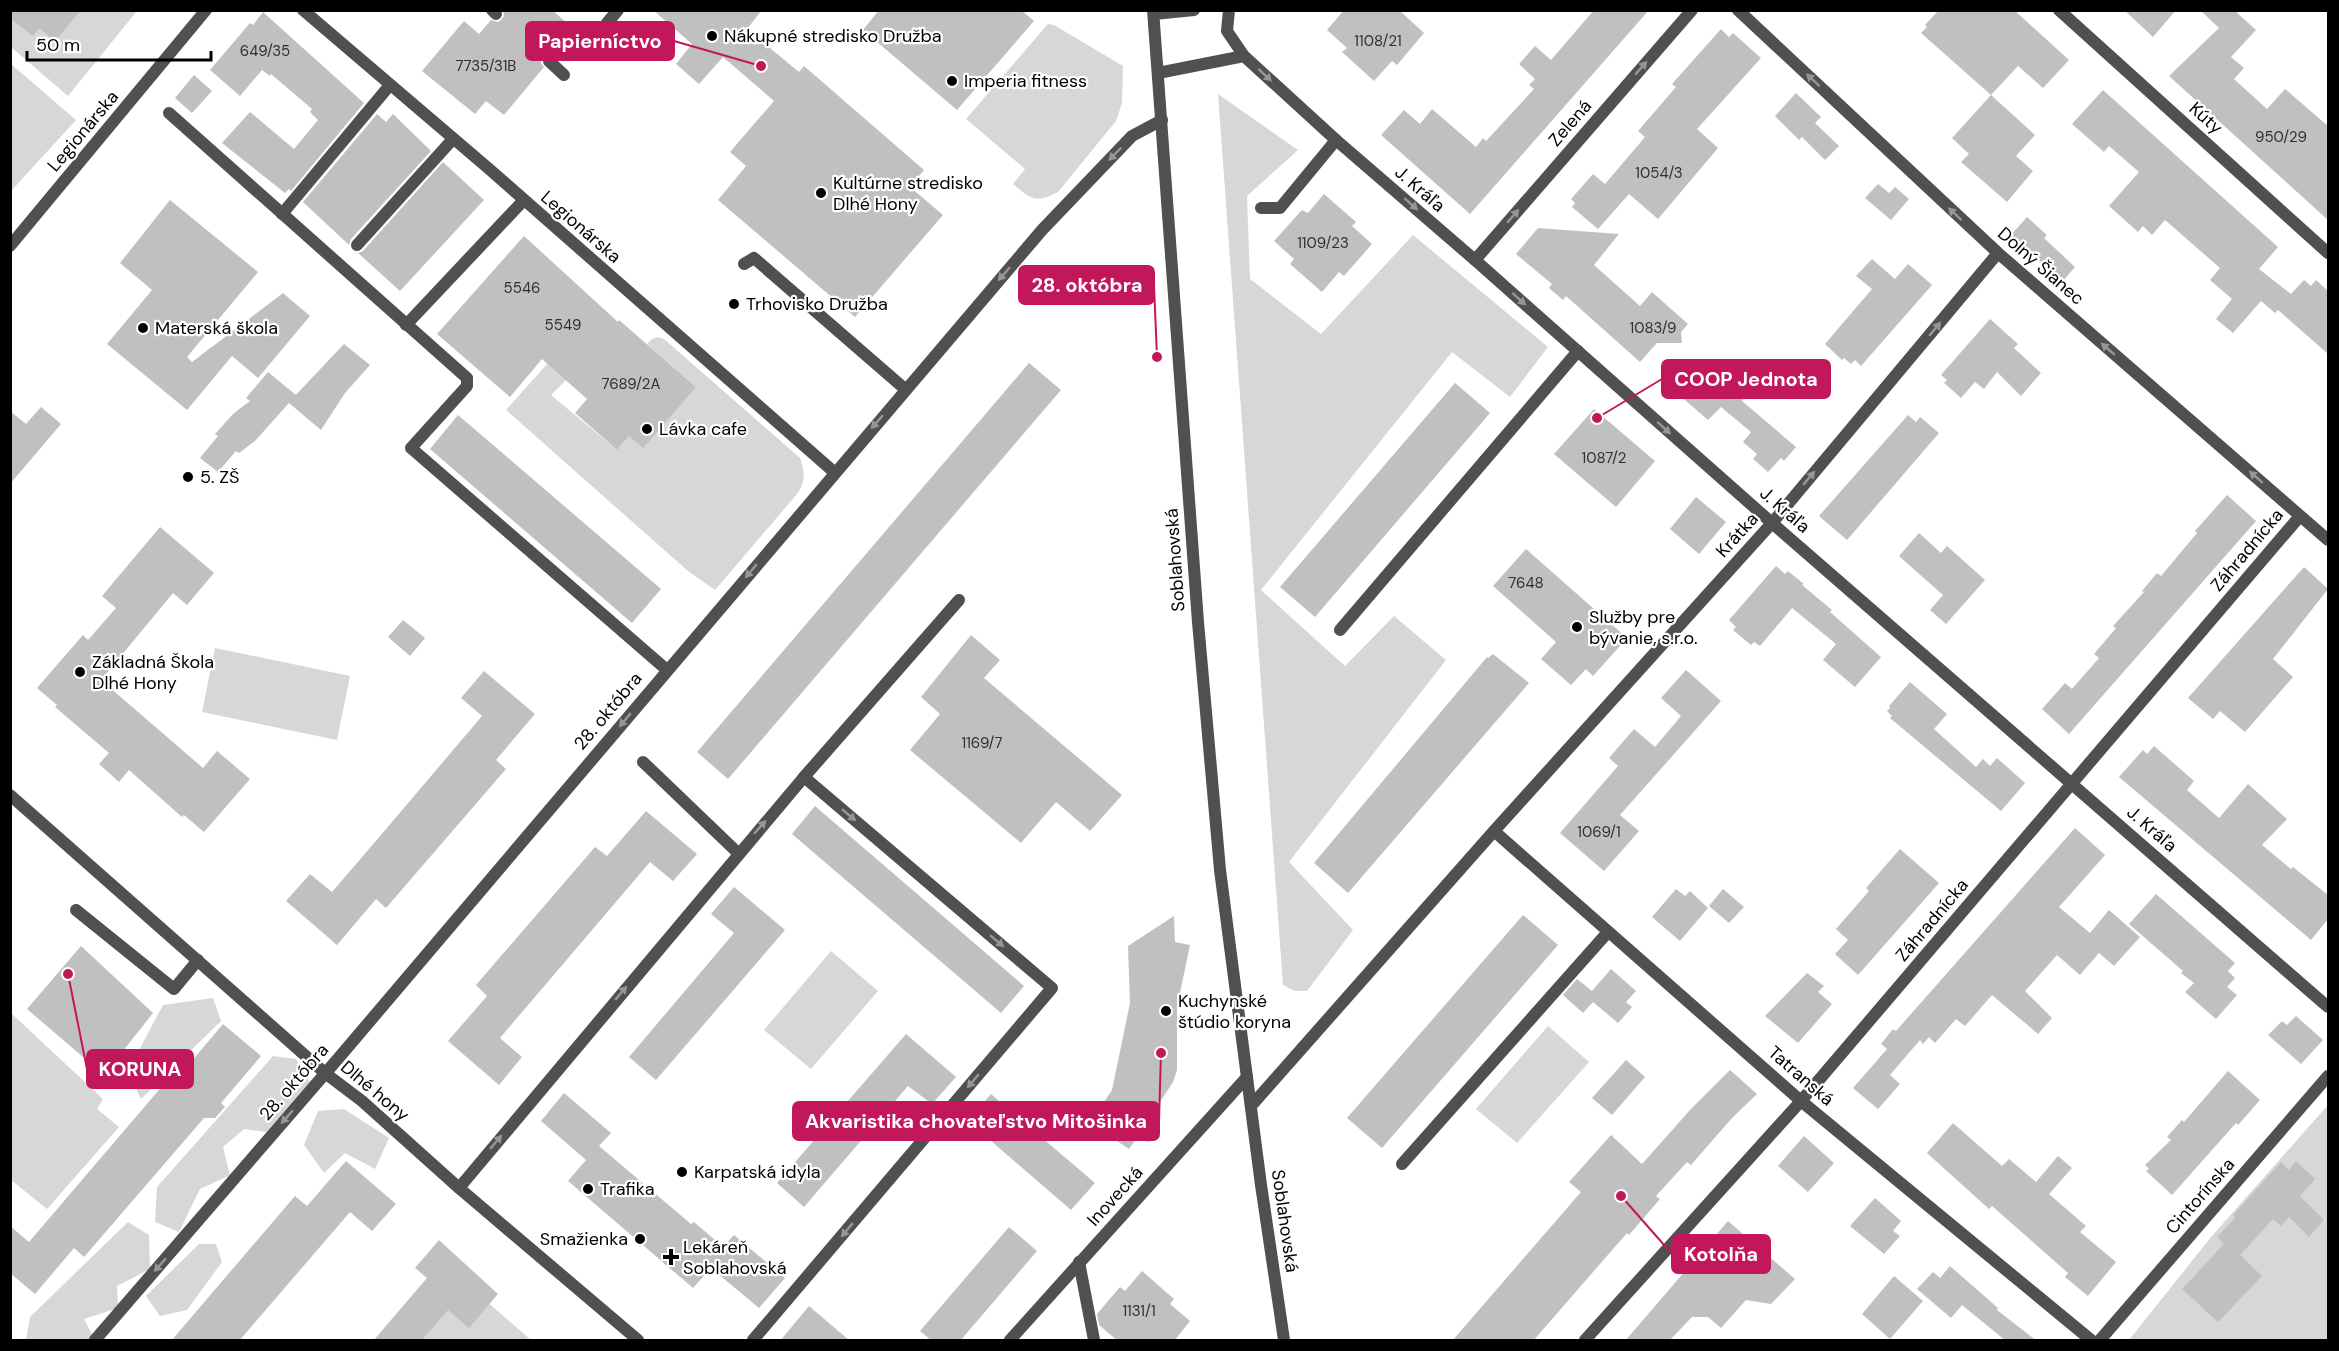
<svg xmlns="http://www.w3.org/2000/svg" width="2339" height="1351" font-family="'DM Sans',sans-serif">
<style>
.green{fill:#d7d7d7}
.building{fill:#c0c0c0}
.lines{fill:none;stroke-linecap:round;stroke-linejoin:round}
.service{stroke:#505050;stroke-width:12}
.minor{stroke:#505050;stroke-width:12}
.oneway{fill:#969696}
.poi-dot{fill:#000;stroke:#fff;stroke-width:2}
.labels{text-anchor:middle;stroke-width:4.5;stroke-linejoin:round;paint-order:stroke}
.number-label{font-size:15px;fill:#303030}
.poi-label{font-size:18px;fill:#000;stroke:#fff;text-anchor:start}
.street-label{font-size:18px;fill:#000;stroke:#fff}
.leader{fill:none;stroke:#c2185b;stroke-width:2}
.callout-dot{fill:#c2185b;stroke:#fff;stroke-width:2}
.callout{fill:#c2185b;stroke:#c2185b;stroke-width:2}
.callout-label{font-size:20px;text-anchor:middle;font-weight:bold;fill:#fff}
</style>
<rect width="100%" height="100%" fill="#fff"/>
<g class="green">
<path d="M11 11H137L68 96 11 47Z"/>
<path d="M1048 24 1054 25 1123 66 1122 103 1116 121 1058 192C1035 204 1031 199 1013 184L1025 169 966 119Z"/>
<path d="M11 64 76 120 11 191Z"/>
<path d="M1218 94 1298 150 1247 196 1250 279 1321 334 1413 235 1548 347 1510 397 1452 352 1261 590 1345 666 1394 616 1446 660 1289 862 1353 930 1307 991H1295L1283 985Z"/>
<path d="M658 337 664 339 800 458C805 472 806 482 797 494L715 590 688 571 506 410 548 363 566 380 551 395 617 450 629 436 696 387 647 344 652 339Z"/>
<path d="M215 648 350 676 337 740 202 712Z"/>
<path d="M831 951 878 991 811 1069 764 1030Z"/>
<path d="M213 998 221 1021 141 1099 128 1071 163 1005Z"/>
<path d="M11 1013 103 1099 97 1109 119 1127 47 1209 11 1180Z"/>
<path d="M1548 1026 1589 1062 1517 1143 1476 1109Z"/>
<path d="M273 1056 296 1059 310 1082 266 1132 244 1129 223 1147 230 1175 200 1189 179 1232 155 1222 157 1187Z"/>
<path d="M2328 1105V1340H2129L2211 1237Z"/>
<path d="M344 1109 389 1138 375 1169 345 1153 324 1173 304 1145 318 1111Z"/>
<path d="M128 1222 149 1235 150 1269 117 1286 118 1308 84 1319 95 1340H26L30 1317Z"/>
<path d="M199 1244H216L222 1262 187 1310 160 1316 146 1296Z"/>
<path d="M463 1281 531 1340H414Z"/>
</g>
<g class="building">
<path d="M10 10H81L55 41 39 28 33 36 10 18Z"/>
<path d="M503 10H552L575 30 554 55 547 53 543 56 541 63 544 67 504 115 486 101 475 114 422 71 464 21 479 34 491 20 498 22 501 20 504 16Z"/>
<path d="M653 10H762L747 29 799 72 804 66 924 170 910 187 943 215 855 317 718 200 746 166 730 152 774 101 723 57 699 84 676 64 692 44Z"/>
<path d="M879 10H1021L1034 21 957 110 863 30Z"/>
<path d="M1344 10H1399L1424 33 1397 65 1392 61 1374 81 1342 52 1347 48 1327 30Z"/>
<path d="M1594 10H1649L1470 214 1381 135 1404 110 1420 124 1432 109 1476 147 1483 138 1486 141 1534 89 1529 85 1535 79 1519 64 1535 46 1551 60Z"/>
<path d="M1939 10H2014L2069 60 2043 88 2018 66 1991 95 2035 135 2016 156 2033 171 2007 202 1961 162 1969 154 1952 138 1991 95 1921 33 1927 27 1925 25Z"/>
<path d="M2124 10H2176L2153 37Z"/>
<path d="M2200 10H2234L2256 30 2231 57 2244 68 2234 79 2267 109 2285 89 2328 126V220L2169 76 2219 28Z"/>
<path d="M263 12 364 103 291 191 289 189 285 193 222 143 250 112 294 149 318 120 310 112 312 109 271 74 270 76 262 70 240 96 210 70 250 23 253 25Z"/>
<path d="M1721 29 1729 37 1733 33 1761 58 1697 129 1718 148 1658 219 1629 194 1598 229 1572 207 1575 203 1571 199 1593 174 1605 184 1645 137 1638 131 1676 87 1672 84Z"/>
<path d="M194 75 212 91 192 113 175 98Z"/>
<path d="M2103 90 2278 247 2259 269 2291 294 2304 280 2311 286 2316 280 2328 291V354L2278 310 2275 313 2261 301 2233 333 2216 319 2232 299 2210 280 2220 268 2165 220 2152 235 2143 226 2138 232 2109 206 2139 172 2109 146 2104 152 2072 124Z"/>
<path d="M1796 93 1821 117 1815 123 1839 146 1825 160 1802 137 1799 140 1775 116Z"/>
<path d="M377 114 386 122 393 114 431 151 351 239 349 245 303 202Z"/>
<path d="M443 162 484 200 400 291 358 253 363 251Z"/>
<path d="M1878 184 1889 193 1895 187 1909 199 1891 220 1865 198Z"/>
<path d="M1324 194 1356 222 1352 226 1372 244 1344 276 1339 272 1322 292 1290 264 1294 259 1274 241 1302 210 1308 213Z"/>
<path d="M170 200 258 272 187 357 192 362 283 293 310 316 258 378 232 356 187 410 107 344 152 290 120 263Z"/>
<path d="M2027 217 2047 235 2044 238 2075 267 2062 282 2031 253 2030 255 2009 237Z"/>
<path d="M1538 228 1619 234 1594 265 1640 306 1652 292 1688 324 1681 332 1682 343H1657L1640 362 1566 296 1563 300 1549 288 1552 284 1516 254Z"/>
<path d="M524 236 618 322 619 320 696 387 643 448 629 436 617 450 575 413 587 399 542 359 510 397 437 334Z"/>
<path d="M1872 259 1895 279 1908 264 1932 285 1861 366 1855 360 1851 364 1844 358 1842 360 1825 344 1872 289 1856 276Z"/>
<path d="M1990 319 2018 344 2014 348 2041 373 2021 396 1997 372 1984 389 1975 382 1961 398 1944 383 1947 380 1941 375Z"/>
<path d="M344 344 370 365 345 393 321 430 289 403 255 441 239 453 236 451 218 472 200 458 218 436 215 434 233 414 250 401 246 398 268 372 296 395 291 400Z"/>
<path d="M1696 361 1709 372 1724 371 1732 362 1757 384 1742 401 1796 447 1784 461 1781 458 1768 472 1753 459 1757 454 1743 442 1751 432 1721 407 1708 420 1678 394 1683 389 1677 382Z"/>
<path d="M1029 363 1061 390 728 779 697 752Z"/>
<path d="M1455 383 1490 413 1315 617 1280 587Z"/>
<path d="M41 407 61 424 10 484V411L26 424Z"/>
<path d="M1594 409 1655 461 1616 507 1554 454Z"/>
<path d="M458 415 661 589 632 623 430 449Z"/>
<path d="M1908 415 1916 422 1920 417 1939 433 1847 540 1819 516Z"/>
<path d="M2227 495 2256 521 2069 734 2042 709 2065 683 2072 689 2099 658 2094 654 2116 628 2113 626 2144 592 2142 591 2157 573 2161 576 2197 533 2195 531Z"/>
<path d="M1696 497 1726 522 1699 554 1670 529Z"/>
<path d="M160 527 214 573 187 605 173 593 101 680 203 768 217 751 250 779 204 832 184 815 182 817 129 770 119 782 99 764 109 753 55 707 57 705 37 688 83 635 88 640 116 608 102 596Z"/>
<path d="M1919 533 1941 553 1947 546 1985 580 1946 624 1930 610 1943 595 1899 556Z"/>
<path d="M1526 549 1627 638 1593 676 1586 669 1571 685 1541 659 1556 642 1493 586Z"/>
<path d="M1776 566 1785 574 1788 571 1804 584 1802 585 1832 610 1830 612 1881 657 1855 687 1823 660 1836 644 1792 608 1760 646 1754 642 1751 645 1733 630 1736 627 1729 620Z"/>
<path d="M2304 567 2328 589 2273 659 2293 677 2245 732 2220 711 2213 719 2188 698Z"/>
<path d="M403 620 425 638 410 656 388 637Z"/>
<path d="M971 635 1000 660 984 678 1122 795 1090 831 1056 802 1021 843 910 750 940 714 921 697Z"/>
<path d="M1493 654 1529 683 1348 893 1314 863 1487 657 1488 658Z"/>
<path d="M1686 670 1721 701 1620 815 1639 831 1604 871 1560 833 1618 766 1609 758 1634 729 1655 747 1681 716 1661 698Z"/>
<path d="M484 671 535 714 496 760 506 769 386 908 376 899 337 945 286 901 310 874 332 892 381 835 482 716 461 698Z"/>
<path d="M1910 682 1947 714 1934 729 1976 767 1983 759 1990 766 1997 758 2025 783 2001 811 1890 718 1892 716 1887 711 1890 708 1889 706Z"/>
<path d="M2154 746 2194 781 2187 790 2219 818 2248 784 2287 819 2262 845 2291 869 2293 867 2328 895V919L2311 940 2119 777 2143 750 2147 754Z"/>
<path d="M815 806 1024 986 1001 1013 792 834Z"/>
<path d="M646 811 697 854 673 881 650 862 500 1038 522 1057 499 1085 448 1041 487 996 476 985 595 847 607 856Z"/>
<path d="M2075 828 2105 855 2059 907 2090 933 2109 910 2140 937 2114 966 2099 953 2080 975 2057 955 2025 991 2052 1018 2038 1034 1992 995 1965 1026 1956 1019 1935 1043 1929 1037 1923 1044 1920 1040 1890 1075 1900 1084 1878 1109 1853 1088 1887 1049 1881 1044 1893 1029 1896 1031Z"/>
<path d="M1900 849 1939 883 1858 975 1835 954 1848 940 1836 929 1869 891 1866 888Z"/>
<path d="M734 887 785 930 656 1080 629 1057 734 933 711 914Z"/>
<path d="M1676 889 1685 896 1690 891 1708 908 1680 941 1652 917Z"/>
<path d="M1723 889 1744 907 1729 923 1709 906Z"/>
<path d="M2156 894 2235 963 2228 971 2235 978 2227 987 2237 995 2216 1019 2185 992 2194 983 2181 973 2183 971 2129 924Z"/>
<path d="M1523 915 1558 945 1382 1148 1347 1118Z"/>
<path d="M1174 916 1175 942 1190 945 1177 1007V1070L1173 1082 1156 1108 1149 1142 1136 1139 1129 1149 1090 1123 1112 1090 1130 1003 1128 946Z"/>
<path d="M81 946 153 1013 104 1075 27 1009Z"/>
<path d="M1611 969 1636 991 1626 1002 1632 1007 1618 1023 1593 1002 1583 1013 1563 995 1577 979 1592 991Z"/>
<path d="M1807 973 1824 986 1818 992 1832 1004 1798 1043 1765 1016Z"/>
<path d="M2296 1016 2323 1040 2301 1064 2268 1035 2282 1021 2287 1025Z"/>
<path d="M223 1024 261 1056 221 1103 225 1107 215 1118H204L84 1257 74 1248 35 1294 10 1273V1226L29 1242 164 1084 169 1088Z"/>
<path d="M906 1034 956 1077 932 1104 908 1086 804 1207 777 1183Z"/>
<path d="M1626 1060 1645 1077 1612 1115 1592 1098Z"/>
<path d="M1730 1070 1757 1094 1732 1118 1691 1165 1687 1162 1656 1196 1660 1199 1629 1235 1627 1233 1533 1341H1452L1581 1192 1569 1182 1611 1135 1642 1164 1690 1110Z"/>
<path d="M2228 1071 2260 1100 2238 1125 2236 1123 2172 1195 2146 1171 2149 1169 2145 1165 2171 1140 2167 1137 2182 1120 2184 1122Z"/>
<path d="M564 1093 611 1133 599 1146 691 1224 694 1222 723 1247 734 1235 785 1278 759 1308 711 1268 693 1288 568 1181 586 1160 541 1121Z"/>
<path d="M991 1094 1095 1183 1071 1210 968 1121Z"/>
<path d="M1953 1123 2002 1166 2009 1159 2036 1182 2058 1156 2072 1168 2049 1194 2086 1226 2080 1232 2116 1262 2088 1296 2065 1277 2068 1273 1992 1206 1989 1209 1927 1153Z"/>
<path d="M1804 1136 1834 1163 1808 1192 1778 1166Z"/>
<path d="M346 1161 396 1204 372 1231 350 1212 239 1341H171L295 1196 307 1206Z"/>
<path d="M2296 1161 2315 1179 2300 1196 2324 1220 2309 1237 2289 1217 2281 1226 2273 1219 2240 1255 2262 1276 2218 1322 2182 1289 2224 1244 2217 1237 2235 1218 2233 1215 2281 1162 2289 1170Z"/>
<path d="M1875 1198 1901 1221 1893 1231 1900 1236 1884 1254 1850 1226Z"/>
<path d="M1728 1221 1795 1279 1771 1304 1746 1300 1721 1328 1708 1317H1692L1669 1341H1625Z"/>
<path d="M1009 1227 1037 1251 960 1341H932L920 1331Z"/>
<path d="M439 1240 498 1294 469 1328 448 1310 421 1341H373L427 1278 415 1268Z"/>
<path d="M1950 1266 1998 1308 1997 1310 2037 1341H2006L1962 1305 1951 1318 1917 1289 1933 1272 1940 1278Z"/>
<path d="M1142 1271 1174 1299 1170 1304 1190 1321 1174 1341H1118L1099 1325 1097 1314 1120 1287 1125 1291Z"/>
<path d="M1894 1276 1923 1301 1890 1339 1862 1314Z"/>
<path d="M809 1306 850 1341H780Z"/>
</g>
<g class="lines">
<g class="service">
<path d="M492 10 496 14"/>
<path d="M607 23 618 10"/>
<path d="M549 61 564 75"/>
<path d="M169 113 467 378V386L411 448 667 670"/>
<path d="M1261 208H1280L1336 140"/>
<path d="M282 214 390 85"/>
<path d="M357 245 453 139"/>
<path d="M744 264 754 258 905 389"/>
<path d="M406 325 523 201"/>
<path d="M1340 630 1578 351"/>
<path d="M643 762 738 853"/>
<path d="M804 777 959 600"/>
<path d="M76 910 174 989 198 960"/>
<path d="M1402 1164 1608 932"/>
<path d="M1079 1262 1094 1340"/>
</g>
<g class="minor">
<path d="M303 10 488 168 834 472"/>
<path d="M1153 10 1198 622 1220 870 1261 1185 1284 1340"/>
<path d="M1229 10 1227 31 1244 56 1336 140 1475 260 1772 523 2328 1007"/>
<path d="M1738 10 1998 253 2328 540"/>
<path d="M2059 10 2328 253"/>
<path d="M1154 14 1194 10"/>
<path d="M1158 73 1244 56"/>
<path d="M10 246 206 10"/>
<path d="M1475 260 1692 10"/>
<path d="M10 795 325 1073 362 1101 459 1188 638 1340"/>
<path d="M1494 831 1801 1101 2091 1340"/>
<path d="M1251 1106 1494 831 1772 523 1998 253"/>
<path d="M459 1188 804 777 1052 988 753 1340"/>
<path d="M95 1340 342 1054 1042 230 1132 136 1162 120"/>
<path d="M1010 1340 1247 1077"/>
<path d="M1585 1340 1801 1101 2300 516"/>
<path d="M2100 1340 2328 1076"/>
</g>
</g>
<defs><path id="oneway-solid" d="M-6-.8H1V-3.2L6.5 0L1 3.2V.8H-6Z" transform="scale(1.5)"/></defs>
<g class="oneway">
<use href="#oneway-solid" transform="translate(1641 68) rotate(-49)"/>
<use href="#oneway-solid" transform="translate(1265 75) rotate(43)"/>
<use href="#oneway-solid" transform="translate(1813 80) rotate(-137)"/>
<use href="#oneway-solid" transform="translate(1115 154) rotate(134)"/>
<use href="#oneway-solid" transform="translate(1411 204) rotate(41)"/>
<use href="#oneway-solid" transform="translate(1955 214) rotate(-137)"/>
<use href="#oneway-solid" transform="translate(1513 216) rotate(-49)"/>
<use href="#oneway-solid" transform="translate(1004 274) rotate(131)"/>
<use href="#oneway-solid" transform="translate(1519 299) rotate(42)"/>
<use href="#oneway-solid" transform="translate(1935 329) rotate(-50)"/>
<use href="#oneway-solid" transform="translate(2108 349) rotate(-139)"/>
<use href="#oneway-solid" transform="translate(877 422) rotate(131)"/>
<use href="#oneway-solid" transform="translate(1664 428) rotate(42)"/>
<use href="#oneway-solid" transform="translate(2256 477) rotate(-139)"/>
<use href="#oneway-solid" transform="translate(1809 478) rotate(-50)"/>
<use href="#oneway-solid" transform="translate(751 571) rotate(130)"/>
<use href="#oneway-solid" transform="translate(625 720) rotate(130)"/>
<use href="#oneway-solid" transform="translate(849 815) rotate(40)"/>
<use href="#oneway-solid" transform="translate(760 827) rotate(-49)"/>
<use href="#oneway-solid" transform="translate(997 941) rotate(40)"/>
<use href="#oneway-solid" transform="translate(621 993) rotate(-50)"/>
<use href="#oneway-solid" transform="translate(973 1081) rotate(130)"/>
<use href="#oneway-solid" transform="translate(287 1117) rotate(131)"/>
<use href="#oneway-solid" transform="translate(496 1142) rotate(-50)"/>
<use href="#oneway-solid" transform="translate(847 1230) rotate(130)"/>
<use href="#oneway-solid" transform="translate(160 1265) rotate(131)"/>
</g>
<g class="poi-dot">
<circle cx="712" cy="36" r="6"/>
<circle cx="952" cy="81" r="6"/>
<circle cx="821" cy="193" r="6"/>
<circle cx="734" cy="304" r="6"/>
<circle cx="143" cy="328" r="6"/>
<circle cx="647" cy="429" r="6"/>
<circle cx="188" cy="477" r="6"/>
<circle cx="1577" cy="627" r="6"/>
<circle cx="80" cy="672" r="6"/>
<circle cx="1166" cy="1011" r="6"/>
<circle cx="682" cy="1172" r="6"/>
<circle cx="588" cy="1189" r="6"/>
<circle cx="640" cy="1239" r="6"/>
<path d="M668 1248h6v6h6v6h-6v6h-6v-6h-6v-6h6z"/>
</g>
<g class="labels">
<g class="number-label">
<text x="1378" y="46">1108/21</text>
<text x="265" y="56">649/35</text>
<text x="486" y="71">7735/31B</text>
<text x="2281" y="142">950/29</text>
<text x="1659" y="178">1054/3</text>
<text x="1323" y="248">1109/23</text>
<text x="522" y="293">5546</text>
<text x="563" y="330">5549</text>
<text x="1653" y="333">1083/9</text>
<text x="631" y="389">7689/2A</text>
<text x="1604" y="463">1087/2</text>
<text x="1526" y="588">7648</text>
<text x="982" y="748">1169/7</text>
<text x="1599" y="837">1069/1</text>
<text x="1139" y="1316">1131/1</text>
</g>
<g class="poi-label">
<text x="724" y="42">Nákupné stredisko Družba</text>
<text x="964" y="87">Imperia fitness</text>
<text x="833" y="189">Kultúrne stredisko<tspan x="833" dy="21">Dlhé Hony</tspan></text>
<text x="746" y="310">Trhovisko Družba</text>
<text x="155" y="334">Materská škola</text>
<text x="659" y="435">Lávka cafe</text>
<text x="200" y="483">5. ZŠ</text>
<text x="1589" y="623">Služby pre<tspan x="1589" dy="21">bývanie, s.r.o.</tspan></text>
<text x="92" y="668">Základná Škola<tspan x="92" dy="21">Dlhé Hony</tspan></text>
<text x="1178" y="1007">Kuchynské<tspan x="1178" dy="21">štúdio koryna</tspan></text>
<text x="694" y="1178">Karpatská idyla</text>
<text x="600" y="1195">Trafika</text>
<text x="628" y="1245" text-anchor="end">Smažienka</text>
<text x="683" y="1253">Lekáreň<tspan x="683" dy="21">Soblahovská</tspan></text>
</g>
<g class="street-label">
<text transform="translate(2206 118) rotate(42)" y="6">Kúty</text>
<text transform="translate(1570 123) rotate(-49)" y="6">Zelená</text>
<text transform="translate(83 131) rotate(-50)" y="6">Legionárska</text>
<text transform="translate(1420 189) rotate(41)" y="6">J. Kráľa</text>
<text transform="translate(581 227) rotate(41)" y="6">Legionárska</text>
<text transform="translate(2041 266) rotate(41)" y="6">Dolný Šianec</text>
<text transform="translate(1785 510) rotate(41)" y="6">J. Kráľa</text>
<text transform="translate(1737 535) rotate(-48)" y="6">Krátka</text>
<text transform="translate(2247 550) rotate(-50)" y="6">Záhradnícka</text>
<text transform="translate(1175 560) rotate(-94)" y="6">Soblahovská</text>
<text transform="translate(608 711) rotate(-50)" y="6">28. októbra</text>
<text transform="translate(2152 829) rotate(41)" y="6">J. Kráľa</text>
<text transform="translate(1932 920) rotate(-50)" y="6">Záhradnícka</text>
<text transform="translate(1801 1076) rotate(41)" y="6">Tatranská</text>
<text transform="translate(294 1082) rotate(-49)" y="6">28. októbra</text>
<text transform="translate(375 1091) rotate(40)" y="6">Dlhé hony</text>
<text transform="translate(1115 1196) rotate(-48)" y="6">Inovecká</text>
<text transform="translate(2200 1196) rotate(-49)" y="6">Cintorínska</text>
<text transform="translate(1285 1221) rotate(82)" y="6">Soblahovská</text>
</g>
</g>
<path class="leader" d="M761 66L674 41M1157 357L1154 285M1597 418L1662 379M68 974L87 1069M1161 1053L1159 1121M1621 1196L1672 1254"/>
<g class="callout-dot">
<circle cx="761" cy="66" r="6"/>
<circle cx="1157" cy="357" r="6"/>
<circle cx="1597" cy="418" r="6"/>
<circle cx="68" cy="974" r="6"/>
<circle cx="1161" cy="1053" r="6"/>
<circle cx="1621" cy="1196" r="6"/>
</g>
<g class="callout">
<rect x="526" y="22" width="148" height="38" rx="6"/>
<rect x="1019" y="266" width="135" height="38" rx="6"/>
<rect x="1662" y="360" width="168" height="38" rx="6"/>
<rect x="87" y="1050" width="106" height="38" rx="6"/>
<rect x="793" y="1102" width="366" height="38" rx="6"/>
<rect x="1672" y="1235" width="98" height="38" rx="6"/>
</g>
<g class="callout-label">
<text x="600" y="48">Papierníctvo</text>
<text x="1087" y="292">28. októbra</text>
<text x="1746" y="386">COOP Jednota</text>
<text x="140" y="1076">KORUNA</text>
<text x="976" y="1128">Akvaristika chovateľstvo Mitošinka</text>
<text x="1721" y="1261">Kotolňa</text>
</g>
<rect width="2339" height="1351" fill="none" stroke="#000000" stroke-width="24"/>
<path d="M27 51v9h184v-9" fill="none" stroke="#000000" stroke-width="3"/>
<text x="36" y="51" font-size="18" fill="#000000" stroke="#ffffff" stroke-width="4.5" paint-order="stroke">50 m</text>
</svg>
